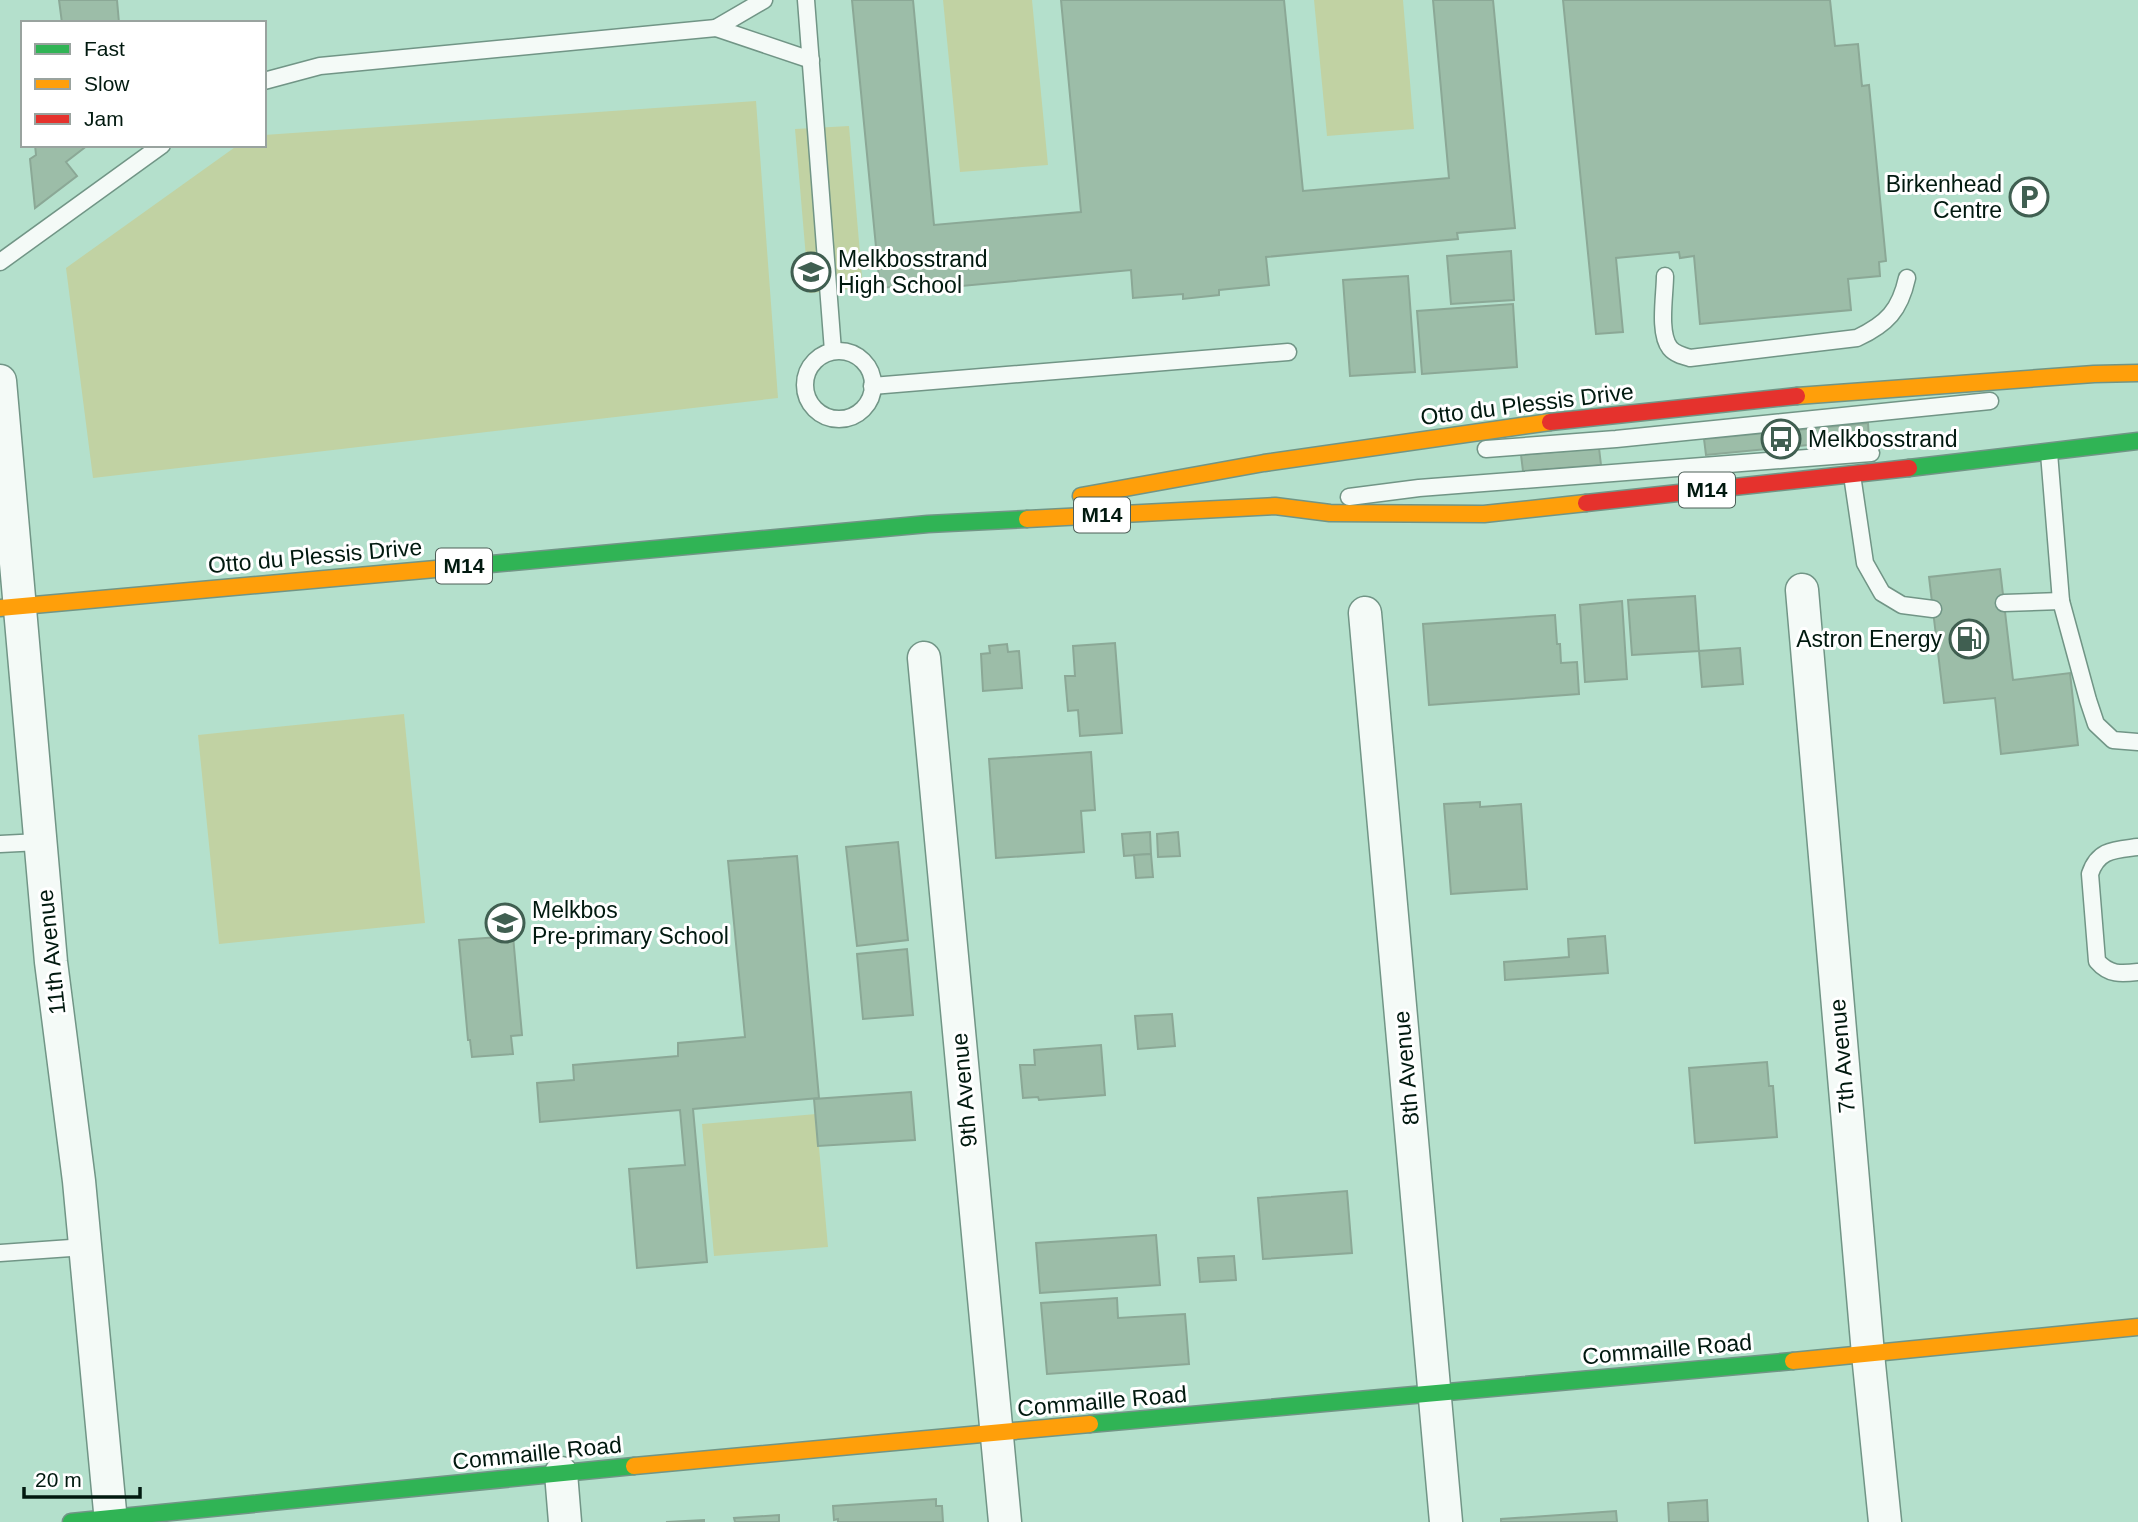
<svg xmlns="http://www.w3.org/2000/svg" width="2138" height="1522" font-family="Helvetica,sans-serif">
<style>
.green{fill:#c1d2a3}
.building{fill:#9cbda8;stroke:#8ba896;stroke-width:2}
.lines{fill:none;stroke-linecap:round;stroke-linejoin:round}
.lane-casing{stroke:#719586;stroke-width:19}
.street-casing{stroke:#719586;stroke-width:35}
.fast-casing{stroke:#719586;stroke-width:19}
.slow-casing{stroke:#719586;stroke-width:19}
.jam-casing{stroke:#719586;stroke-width:19}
.lane{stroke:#f4faf7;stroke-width:16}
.street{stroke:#f4faf7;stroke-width:32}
.fast{stroke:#30b455;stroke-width:16}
.slow{stroke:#ff9f0a;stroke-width:16}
.jam{stroke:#e5322d;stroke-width:16}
.labels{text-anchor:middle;stroke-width:6;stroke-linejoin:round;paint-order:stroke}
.shield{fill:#fff;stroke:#4d5e57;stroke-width:2}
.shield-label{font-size:21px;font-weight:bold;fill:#01190f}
.poi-label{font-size:23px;fill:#01190f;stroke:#fff;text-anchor:start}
.street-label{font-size:23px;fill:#01190f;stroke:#fff}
</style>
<rect width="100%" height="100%" fill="#b4e0cc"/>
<g class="green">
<path d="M943 0H1032L1048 165 960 172Z"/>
<path d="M1314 0H1403L1414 129 1327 136Z"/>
<path d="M756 101 778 398 93 478 66 268 238 145H264V135Z"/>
<path d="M849 126 863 288 809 293 795 129Z"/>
<path d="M404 714 425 923 219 944 198 735Z"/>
<path d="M816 1114 828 1247 714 1256 702 1124Z"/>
</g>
<g class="building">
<path d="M59 0H117L119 23H62Z"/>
<path d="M852 0H913L934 225 1081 212 1061 0H1284L1303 191 1449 178 1433 0H1493L1515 228 1457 233 1458 239 1266 257 1269 285 1219 290V295L1183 299V294L1133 298 1131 270 940 288 939 283 880 288Z"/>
<path d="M1563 0H1830L1835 46 1858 44 1862 86 1869 85 1886 261 1879 262 1880 276 1848 279 1851 310 1700 324 1694 256 1680 258 1679 252 1616 258 1623 332 1596 334Z"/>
<path d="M35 145H88L66 162 77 176 35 208 30 159 36 155Z"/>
<path d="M1511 251 1514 300 1451 304 1447 256Z"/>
<path d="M1408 276 1415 372 1350 376 1343 280Z"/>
<path d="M1513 304 1517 367 1422 374 1417 311Z"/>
<path d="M1868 423 1869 439 1706 455 1704 439Z"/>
<path d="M1599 448 1601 465 1523 471 1521 455Z"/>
<path d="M2000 569 2013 680 2070 673 2078 745 2001 754 1995 698 1944 703 1929 577Z"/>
<path d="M1695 596 1699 651 1632 655 1628 600Z"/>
<path d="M1622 601 1627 679 1585 682 1580 605Z"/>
<path d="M1555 615 1557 644H1560L1561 663 1577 662 1579 694 1429 705 1423 624Z"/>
<path d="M1115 643 1122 733 1080 736 1078 710 1068 711 1065 676H1075L1073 646Z"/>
<path d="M1007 644 1008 652 1019 651 1022 688 983 691 981 654 990 653 989 646Z"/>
<path d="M1740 648 1743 684 1702 687 1699 651Z"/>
<path d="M1091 752 1095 810 1081 811 1084 852 996 858 989 759Z"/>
<path d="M1480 802V807L1521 804 1527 889 1451 894 1444 804Z"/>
<path d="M1150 832 1151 854 1124 856 1122 834Z"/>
<path d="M1178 832 1180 856 1158 857 1157 834Z"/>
<path d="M898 842 908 940 857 946 846 847Z"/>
<path d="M1151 854 1153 877 1136 878 1134 855Z"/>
<path d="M797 856 819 1098 693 1109 707 1262 637 1268 629 1169 685 1165 680 1110 540 1122 537 1083 574 1080 573 1065 678 1056V1043L745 1037 728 861Z"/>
<path d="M513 936 522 1035 511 1036 513 1054 472 1057 470 1040H468L459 940Z"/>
<path d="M1605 936 1608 973 1505 980 1504 962 1569 957 1568 939Z"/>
<path d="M907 949 913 1015 863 1019 857 954Z"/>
<path d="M1172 1014 1175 1046 1138 1049 1135 1016Z"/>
<path d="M1101 1045 1105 1095 1039 1100 1038 1097 1023 1098 1020 1065H1035L1034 1050Z"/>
<path d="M1767 1062 1769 1086H1773L1777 1137 1695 1143 1689 1068Z"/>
<path d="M911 1092 915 1140 818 1146 814 1099Z"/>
<path d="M1347 1191 1352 1253 1263 1259 1258 1198Z"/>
<path d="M1156 1235 1160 1285 1040 1293 1036 1243Z"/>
<path d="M1234 1256 1236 1280 1200 1282 1198 1258Z"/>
<path d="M1117 1298 1118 1318 1185 1314 1189 1364 1047 1374 1041 1303Z"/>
<path d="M936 1499V1506H942L943 1522H838V1519L834 1520 833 1506Z"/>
<path d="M1707 1500 1708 1522H1669L1668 1503Z"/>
<path d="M1616 1511 1617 1522H1501V1519Z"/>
<path d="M779 1515V1522H735L734 1518Z"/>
<path d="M704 1520V1522H666Z"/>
</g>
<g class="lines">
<defs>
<g id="lane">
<path d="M764 0 716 28 811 60"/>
<path d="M806 0 833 351"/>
<path d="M264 81 320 66 716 28"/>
<path d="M0 262 162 145"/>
<path d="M1665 276C1665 295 1658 333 1670 348 1675 354 1683 356 1690 358L1857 338C1887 324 1900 310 1907 278"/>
<circle cx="839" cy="385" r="34"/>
<path d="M872 386 1288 352"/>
<path d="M1486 449 1616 439 1990 401"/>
<path d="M2049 453 2061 601 2088 700 2096 724 2113 740 2138 742"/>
<path d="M1852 475 1865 563 1882 593 1902 605 1933 609"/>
<path d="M1349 497 1419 488 1871 453"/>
<path d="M2004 603 2061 601"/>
<path d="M0 844 40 842"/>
<path d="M2138 847C2115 850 2098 849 2090 874L2097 961C2109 975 2121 974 2138 972"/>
<path d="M0 1253 85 1247"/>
</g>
<g id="street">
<path d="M0 381 51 962 79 1181 111 1522"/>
<path d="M1802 590 1868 1354 1885 1522"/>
<path d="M1365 613 1446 1522"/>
<path d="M924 658 1005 1522"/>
<path d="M561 1473 565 1522"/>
</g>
<g id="fast">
<path d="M1909 468 2138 441"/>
<path d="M458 567 928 524 1027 519"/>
<path d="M1090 1424 1793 1361"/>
<path d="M71 1522 634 1466"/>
</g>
<g id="slow">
<path d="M1797 396 2094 374 2138 373"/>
<path d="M1081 496 1264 463 1550 422"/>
<path d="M1027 519 1275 506 1330 513 1484 514 1586 503"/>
<path d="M0 608 458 567"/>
<path d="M1793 1361 2138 1327"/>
<path d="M634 1466 1090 1424"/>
</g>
<g id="jam">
<path d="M1550 422 1797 396"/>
<path d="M1586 503 1909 468"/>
</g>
</defs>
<use href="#lane" class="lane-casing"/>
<use href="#street" class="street-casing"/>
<use href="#fast" class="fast-casing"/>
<use href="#slow" class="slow-casing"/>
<use href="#jam" class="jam-casing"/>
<use href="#lane" class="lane"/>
<use href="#street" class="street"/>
<use href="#fast" class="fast"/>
<use href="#slow" class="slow"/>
<use href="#jam" class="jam"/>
</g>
<defs>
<symbol id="parking-ring" viewBox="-11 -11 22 22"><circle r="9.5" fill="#fff" stroke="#405f51" stroke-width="1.5"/><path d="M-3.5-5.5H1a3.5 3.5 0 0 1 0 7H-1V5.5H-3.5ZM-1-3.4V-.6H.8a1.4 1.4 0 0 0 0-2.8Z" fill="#405f51"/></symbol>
<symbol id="school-ring" viewBox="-11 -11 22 22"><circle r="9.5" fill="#fff" stroke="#405f51" stroke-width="1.5"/><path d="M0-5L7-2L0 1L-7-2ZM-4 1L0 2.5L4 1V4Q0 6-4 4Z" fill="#405f51"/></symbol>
<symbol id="bus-ring" viewBox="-11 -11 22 22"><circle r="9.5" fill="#fff" stroke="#405f51" stroke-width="1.5"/><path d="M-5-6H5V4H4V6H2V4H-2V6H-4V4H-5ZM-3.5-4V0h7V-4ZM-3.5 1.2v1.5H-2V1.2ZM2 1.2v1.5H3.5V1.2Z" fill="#405f51"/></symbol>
<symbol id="fuel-ring" viewBox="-11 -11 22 22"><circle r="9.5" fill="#fff" stroke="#405f51" stroke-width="1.5"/><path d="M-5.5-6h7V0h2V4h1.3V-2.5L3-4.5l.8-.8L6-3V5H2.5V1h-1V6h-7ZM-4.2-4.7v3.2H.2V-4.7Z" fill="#405f51"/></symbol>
</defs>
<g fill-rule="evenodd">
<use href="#parking-ring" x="2007" y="175" width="44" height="44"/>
<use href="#school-ring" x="789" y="250" width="44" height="44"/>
<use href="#bus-ring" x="1759" y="417" width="44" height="44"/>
<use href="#fuel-ring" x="1947" y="617" width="44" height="44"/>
<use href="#school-ring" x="483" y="901" width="44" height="44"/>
</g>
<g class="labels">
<g class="shield">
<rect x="1679" y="472.5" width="56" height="35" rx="5"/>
<rect x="1074" y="497.5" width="56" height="35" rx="5"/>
<rect x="436" y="548.5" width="56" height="35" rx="5"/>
</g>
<g class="shield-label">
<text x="1707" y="497">M14</text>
<text x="1102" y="522">M14</text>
<text x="464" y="573">M14</text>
</g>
<g class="poi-label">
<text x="2002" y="192" text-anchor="end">Birkenhead<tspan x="2002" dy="26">Centre</tspan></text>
<text x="838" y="267">Melkbosstrand<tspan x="838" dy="26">High School</tspan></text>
<text x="1808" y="447">Melkbosstrand</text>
<text x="1942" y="647" text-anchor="end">Astron Energy</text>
<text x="532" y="918">Melkbos<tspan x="532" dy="26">Pre-primary School</tspan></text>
</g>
<g class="street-label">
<text transform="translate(1527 404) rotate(-7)" y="8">Otto du Plessis Drive</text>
<text transform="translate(315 556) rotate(-5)" y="8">Otto du Plessis Drive</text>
<text transform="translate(51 952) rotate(-96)" y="8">11th Avenue</text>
<text transform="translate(1842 1056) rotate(-95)" y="8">7th Avenue</text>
<text transform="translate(1406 1068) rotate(-95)" y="8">8th Avenue</text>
<text transform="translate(964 1090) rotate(-95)" y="8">9th Avenue</text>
<text transform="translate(1667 1349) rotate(-5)" y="8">Commaille Road</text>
<text transform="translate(1102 1401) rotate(-5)" y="8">Commaille Road</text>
<text transform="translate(537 1453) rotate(-6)" y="8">Commaille Road</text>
</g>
</g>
<rect x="21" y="21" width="245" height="126" fill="#ffffff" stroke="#99a39f" stroke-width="2"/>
<rect x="35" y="44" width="35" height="10" fill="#30b455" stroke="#99a39f" stroke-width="2"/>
<text x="84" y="56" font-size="21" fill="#01190f">Fast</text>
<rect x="35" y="79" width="35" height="10" fill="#ff9f0a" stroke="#99a39f" stroke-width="2"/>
<text x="84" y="91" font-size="21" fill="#01190f">Slow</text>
<rect x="35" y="114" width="35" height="10" fill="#e5322d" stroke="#99a39f" stroke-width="2"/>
<text x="84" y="126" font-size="21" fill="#01190f">Jam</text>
<path d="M24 1487v10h116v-10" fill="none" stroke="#01190f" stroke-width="3.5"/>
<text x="35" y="1487" font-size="21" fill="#01190f" stroke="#ffffff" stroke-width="5" paint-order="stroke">20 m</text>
</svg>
